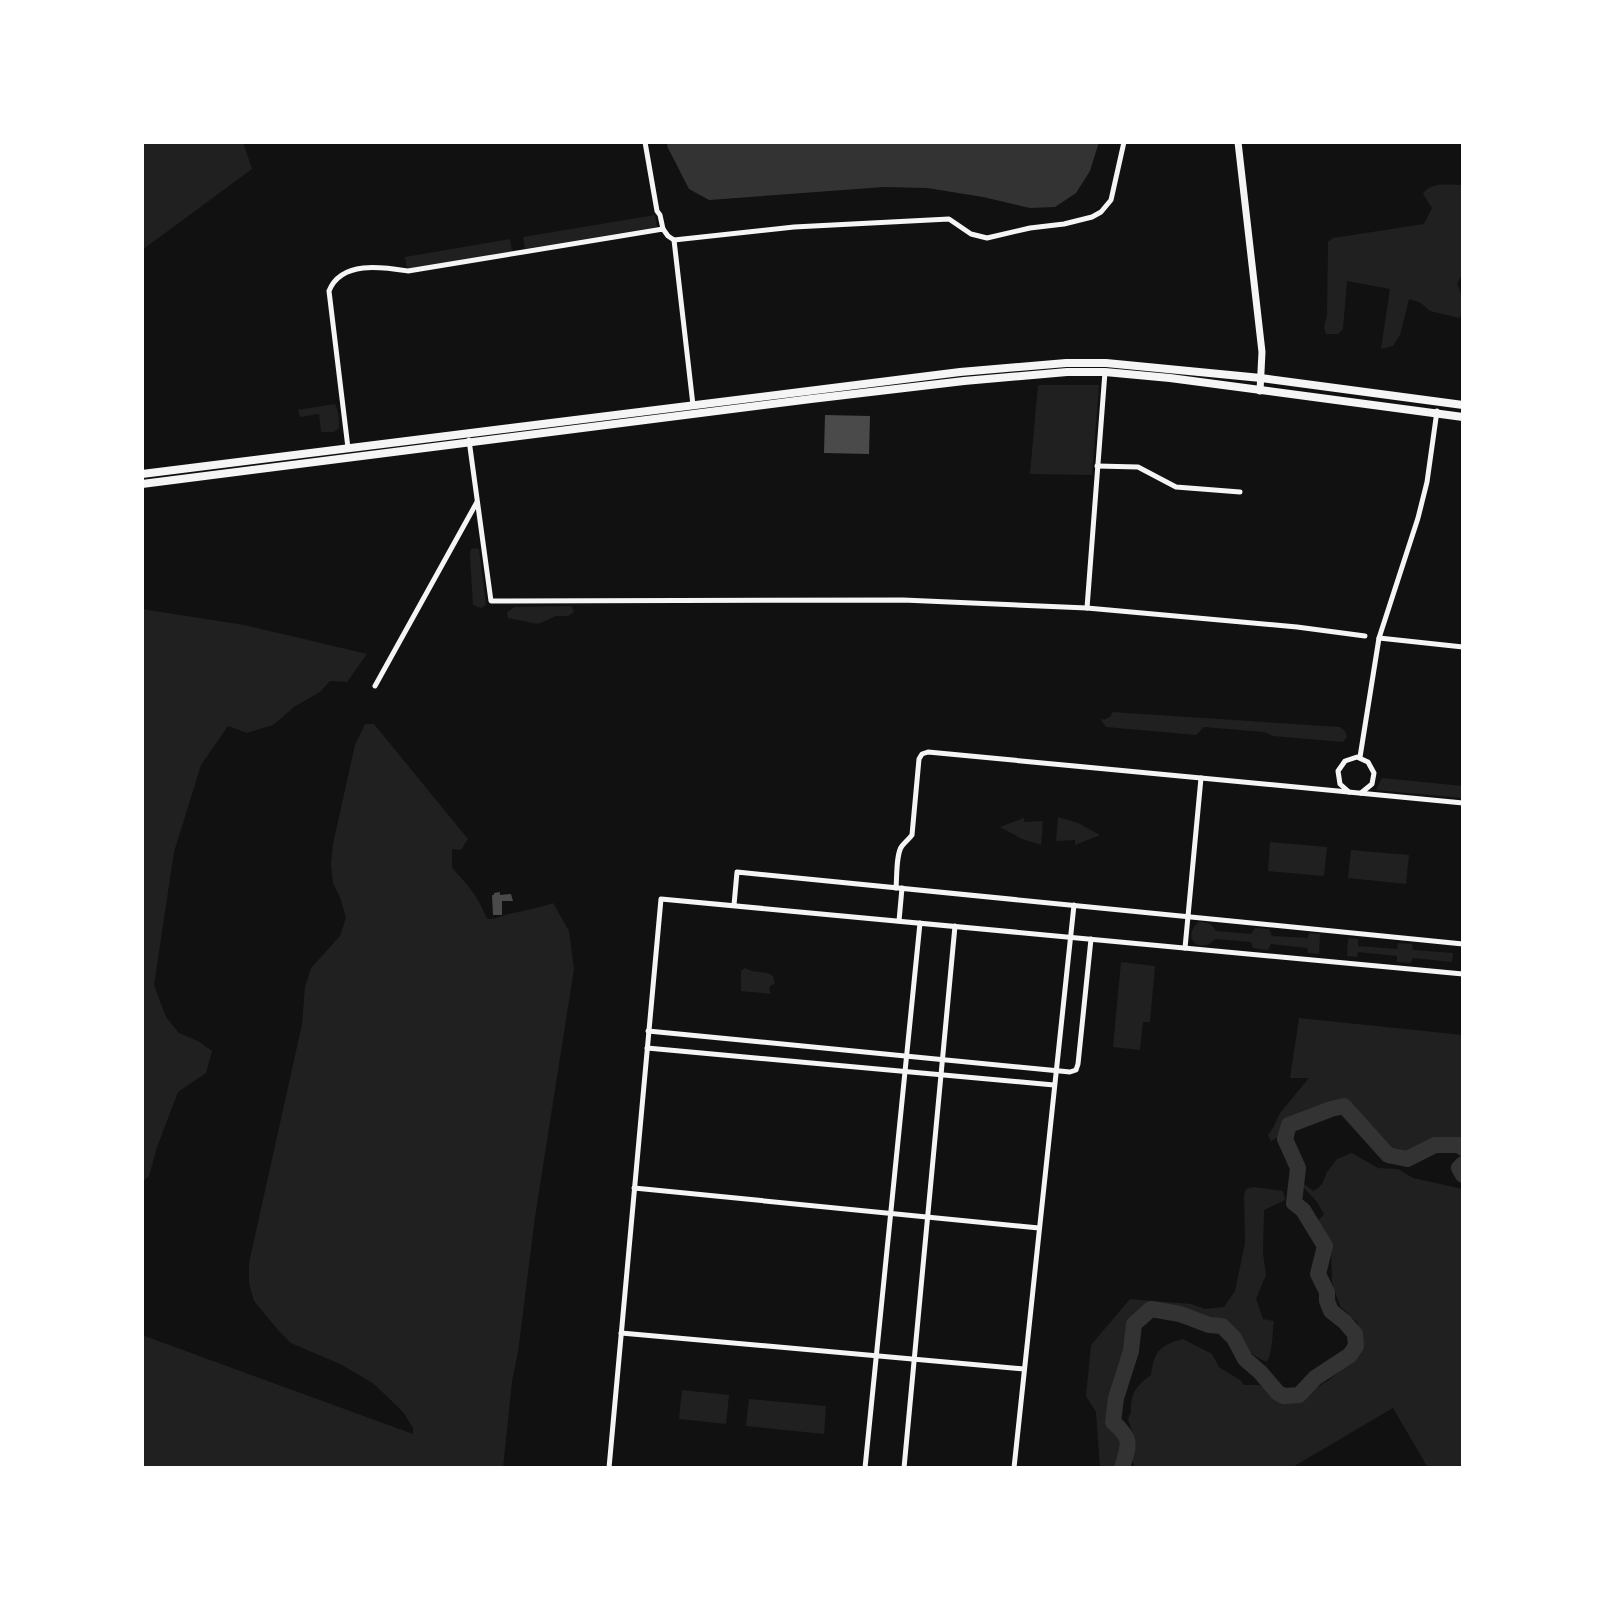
<svg xmlns="http://www.w3.org/2000/svg" width="1605" height="1610" font-family="'Source Sans 3',sans-serif">
<style>
.green{fill:#202020}
.water{fill:#333}
.lines{fill:none;stroke-linecap:round;stroke-linejoin:round}
.river{stroke:#333;stroke-width:16}
.building{fill:#4a4a4a}
.minor{stroke:#f5f5f5;stroke-width:5}
.secondary{stroke:#f5f5f5;stroke-width:7}
.primary{stroke:#f5f5f5;stroke-width:8}
</style>
<rect width="100%" height="100%" fill="#111"/>
<g class="green">
<path d="M142 142H243L252 169 142 250Z"/>
<path d="M1462 185 1463 186V273L1457 284C1462 295 1467 307 1459 318L1430 311 1421 303 1409 299 1400 335 1393 346 1381 349 1390 289 1347 281 1343 329 1338 334H1326L1324 328 1327 315 1328 242 1333 238 1424 224 1432 208 1423 194C1431 181 1448 185 1462 185Z"/>
<path d="M655 215 657 227 525 249 523 237Z"/>
<path d="M510 239 512 252 407 269 405 257Z"/>
<path d="M1038 385H1099L1092 475 1030 474Z"/>
<path d="M335 404C339 412 339 419 339 428L334 432H321L319 414 300 417 298 410Z"/>
<path d="M474 548 479 549 486 605 481 608 473 605 470 555 471 549Z"/>
<path d="M571 606 574 612 568 616H556L538 624 508 618 507 612 515 607Z"/>
<path d="M142 609 244 625 367 654 347 682 330 681 320 692 294 707 273 725 247 733 228 726 201 765 174 852 154 985 166 1017 179 1033 198 1041 212 1051 206 1073 178 1092 157 1147 149 1176 142 1182Z"/>
<path d="M1112 712 1340 727 1345 731 1347 737 1343 742 1273 736 1264 732 1204 727 1196 735 1106 727 1101 720 1102 718 1104 720 1111 716Z"/>
<path d="M365 724H374L468 839 461 850 452 849V868C468 885 478 896 487 919 497 919 503 915 513 913 527 910 539 908 553 903L569 931 574 969 535 1217 518 1352 512 1381 503 1468H142V1335L413 1434V1428L403 1412 374 1384 342 1365 291 1343 278 1330 254 1301 249 1283V1263L302 1024 305 987 311 968 340 936 346 918 341 900 333 883 331 864 333 844 355 745Z"/>
<path d="M1382 778 1463 786V798L1376 790Z"/>
<path d="M1058 817 1078 823 1100 835 1075 845V840L1056 841Z"/>
<path d="M1024 818V822L1043 821 1041 845 1022 839 1000 827Z"/>
<path d="M1270 842 1327 847 1324 876 1268 871Z"/>
<path d="M1351 850 1409 855 1406 884 1348 878Z"/>
<path d="M1199 922C1208 922 1211 923 1216 931L1251 934 1255 928 1269 929 1272 936 1308 938 1309 933 1320 934 1319 954 1308 953 1307 948 1271 944 1268 950 1253 948 1251 942 1215 939C1200 956 1180 937 1199 922Z"/>
<path d="M1348 938 1358 939V946L1397 949 1398 943 1412 944 1413 950 1453 953 1452 962 1413 958 1411 963 1397 962V956L1358 952 1357 957 1347 956Z"/>
<path d="M1121 962 1155 966 1150 1022H1143L1140 1050 1113 1047Z"/>
<path d="M745 968C756 974 764 970 773 976L775 984 771 985 769 988 771 994 741 991V971Z"/>
<path d="M1299 1018 1463 1035V1143C1456 1141 1445 1140 1437 1142 1416 1148 1406 1161 1383 1144 1378 1140 1374 1134 1369 1130 1361 1122 1353 1116 1347 1107 1324 1101 1313 1119 1295 1129 1287 1133 1279 1136 1271 1141L1268 1135 1273 1128 1280 1113 1309 1078H1290Z"/>
<path d="M1352 1153 1378 1168 1398 1169 1413 1178 1463 1189V1468H1428L1393 1408 1291 1468H1135L1132 1460 1136 1444 1128 1419C1133 1408 1130 1417 1131 1405 1132 1390 1140 1383 1151 1375 1154 1351 1160 1345 1183 1339L1212 1354 1219 1367 1240 1380 1244 1385H1259L1271 1390 1279 1399 1289 1403 1298 1402 1307 1393 1329 1380 1358 1355V1323L1340 1306 1332 1282 1331 1250 1327 1235 1318 1221 1324 1214 1317 1202 1304 1188V1184L1313 1191 1318 1188 1322 1184 1327 1172 1337 1159Z"/>
<path d="M1254 1187 1283 1191 1285 1200 1264 1210 1263 1253 1266 1275 1256 1299 1263 1319 1274 1321C1272 1335 1273 1350 1267 1362 1252 1356 1244 1348 1238 1333L1226 1339C1204 1320 1167 1305 1139 1317 1135 1325 1126 1343 1126 1352 1126 1360 1130 1367 1127 1376 1123 1386 1111 1407 1110 1417 1109 1437 1134 1445 1116 1468H1100L1096 1412 1086 1396 1091 1345 1130 1299 1191 1304 1205 1309 1224 1307 1235 1291 1245 1243 1244 1195 1246 1189Z"/>
<path d="M682 1390 729 1395 726 1424 679 1419Z"/>
<path d="M749 1399 826 1406 824 1434 746 1426Z"/>
</g>
<path class="water" d="M668 142H1099L1090 171 1076 193 1055 207 1030 208 983 197 927 188 884 187 709 200 689 189 667 146Z"/>
<g class="lines">
<g class="river">
<path d="M1463 1164 1459 1168 1463 1175"/>
<path d="M1122 1468C1129 1444 1133 1440 1113 1422L1116 1398 1131 1351 1134 1324 1151 1309 1180 1314 1209 1325 1222 1326 1234 1338 1245 1359 1260 1372 1278 1393 1284 1396 1299 1395 1315 1378 1350 1355 1356 1346 1355 1334 1345 1322 1331 1311 1327 1301V1292L1318 1274 1325 1246 1303 1210 1294 1203 1298 1168 1285 1139 1289 1125 1331 1109 1344 1106 1388 1155 1407 1159 1435 1145H1459L1463 1148"/>
</g>
</g>
<g class="building">
<path d="M825 415 870 416 869 454 824 453Z"/>
<path d="M500 892V895L511 894 513 901H502V915H493L492 895H494V893Z"/>
</g>
<g class="lines">
<g class="minor">
<path d="M645 142 657 211 660 215 663 229"/>
<path d="M674 240 693 405"/>
<path d="M469 440 491 601 903 600 1087 608 1297 627 1365 636"/>
<path d="M348 448 329 291C341 260 383 267 408 271L663 229 668 236 674 240 794 227 949 219 971 234 987 238 1030 228 1064 224 1092 217 1101 212 1111 200 1124 142"/>
<path d="M1097 466 1138 467 1176 487 1240 492"/>
<path d="M1087 608 1105 372"/>
<path d="M1379 638 1463 647"/>
<path d="M375 686 477 502"/>
<path d="M1360 757 1379 638 1418 518 1427 482 1437 411"/>
<path d="M1349 792 1340 784 1338 771 1345 761 1357 757 1368 762 1374 773 1372 784 1361 793"/>
<path d="M896 888C897 877 896 853 902 846 905 842 909 839 912 835L919 759 922 754 928 752 1463 803"/>
<path d="M734 905 737 872 1463 944"/>
<path d="M899 921 902 888"/>
<path d="M1185 948 1201 778"/>
<path d="M648 1031 1070 1072 1076 1070 1078 1064 1091 939"/>
<path d="M647 1048 1054 1085"/>
<path d="M634 1188 1039 1228"/>
<path d="M621 1333 1024 1369"/>
<path d="M609 1468 661 899 1463 974"/>
<path d="M865 1468 920 923"/>
<path d="M904 1468 955 926"/>
<path d="M1014 1468 1074 905"/>
</g>
<path class="secondary" d="M1238 142 1262 352 1260 391"/>
<g class="primary">
<path d="M142 474 960 372 1066 363H1106L1261 378 1463 405"/>
<path d="M142 484 811 399 964 381 1067 372H1105L1170 378 1463 417"/>
</g>
</g>
<rect width="1605" height="1610" fill="none" stroke="#ffffff" stroke-width="288"/>
</svg>
